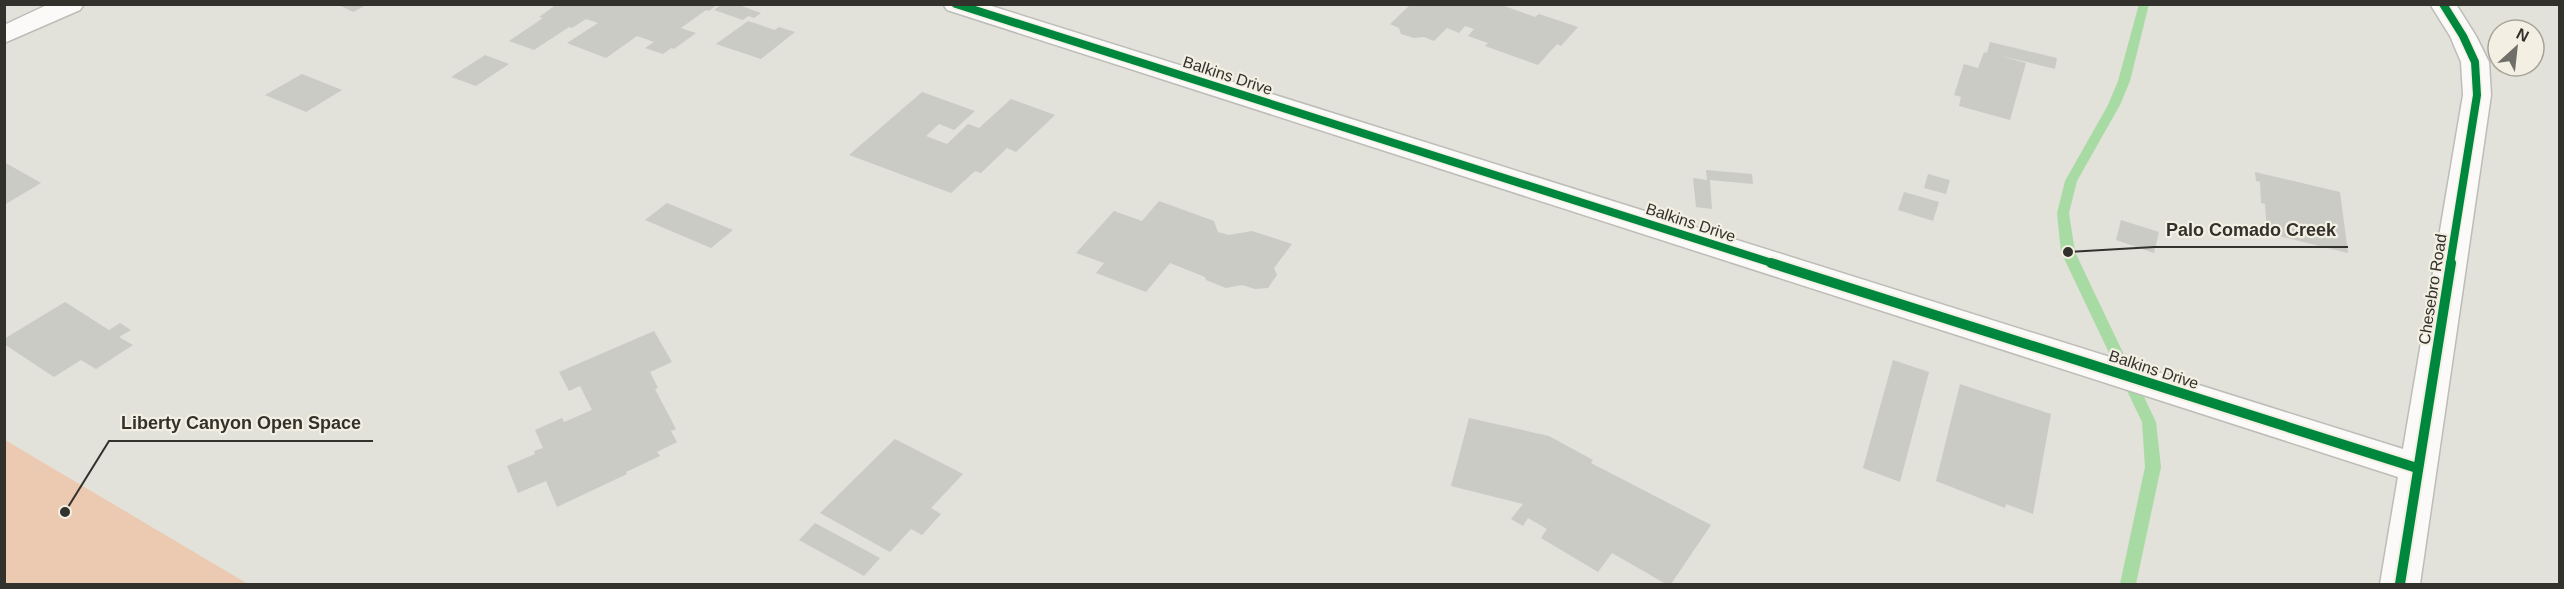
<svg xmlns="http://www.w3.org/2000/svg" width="2564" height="589" font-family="Arial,sans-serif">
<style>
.green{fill:#eccab2}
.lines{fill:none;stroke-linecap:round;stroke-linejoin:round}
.stream{fill:#a8dba3;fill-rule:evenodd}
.building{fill:#cacbc5}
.minor-casing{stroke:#bdbdb7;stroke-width:3}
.minor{fill:#fbfaf9;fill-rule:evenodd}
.cycleway-far1-casing{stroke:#f3f0e3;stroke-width:11}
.cycleway-casing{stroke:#f3f0e3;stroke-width:14}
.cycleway-far1{stroke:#00873e;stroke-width:8}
.cycleway{stroke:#00873e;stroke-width:10}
.labels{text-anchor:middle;stroke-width:4.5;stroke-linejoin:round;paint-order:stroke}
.street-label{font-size:16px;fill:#32312c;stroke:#f3f0e3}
.leader{fill:none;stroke:#32312c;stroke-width:2}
.callout-dot{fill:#32312c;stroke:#f3f0e3;stroke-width:2}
.callout-label{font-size:18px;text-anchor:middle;font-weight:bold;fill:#32312c;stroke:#f3f0e3;stroke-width:4.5;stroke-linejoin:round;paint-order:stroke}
</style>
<rect width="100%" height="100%" fill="#e2e1da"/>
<path class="green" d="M5 440 248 584H5Z"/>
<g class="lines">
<path class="stream" d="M2139 4H2149L2130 81 2120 105 2077 181 2069 213 2075 252 2156 422 2161 467 2136 584H2120L2145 467 2142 422 2061 252 2057 213 2065 181 2108 105 2118 81Z"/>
</g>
<g class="building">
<path d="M337 4H368L353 12Z"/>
<path d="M557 4H718L709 11 706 10 681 28 696 33 674 49 671 48 663 54 645 48 654 42 637 36 606 58 567 43 598 23 586 19 572 28 569 27 534 50 509 41 543 18 539 17Z"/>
<path d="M722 4H736L761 13 754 18 748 16 743 20 714 10Z"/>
<path d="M1411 4H1499L1535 17 1539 14 1578 27 1561 46 1557 44 1538 65 1485 46 1488 43 1468 36 1474 29 1465 26 1459 33 1447 28 1434 41 1424 37 1414 38 1401 34 1399 28 1390 24Z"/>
<path d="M748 21 775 30 779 27 795 32 761 59 716 44Z"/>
<path d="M1990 42 2057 58 2055 69 1998 55 2026 63 2010 120 1959 106 1961 97 1954 95 1964 64 1978 68 1984 52 1987 53Z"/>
<path d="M485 55 509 64 476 86 451 77Z"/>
<path d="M302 74 342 90 306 112 265 95Z"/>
<path d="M922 92 975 111 954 130 939 124 926 136 947 144 968 124 979 128 1011 99 1055 115 1016 152 1007 148 981 173 975 171 951 193 849 155Z"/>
<path d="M4 162 41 183 4 205Z"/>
<path d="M1706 170 1752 174 1753 184 1710 180 1712 209 1696 207 1693 178 1707 180Z"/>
<path d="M2255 172 2340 192 2348 253 2267 233 2265 204 2261 203 2260 182 2256 181Z"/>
<path d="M1928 174 1950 180 1946 194 1924 188Z"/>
<path d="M1904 192 1939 202 1933 221 1898 210Z"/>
<path d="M1159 201 1214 221 1218 232 1229 235 1252 231 1292 244 1274 268 1277 275 1268 288 1255 289 1242 285 1226 288 1206 280 1205 277 1170 263 1146 292 1096 273 1104 263 1076 253 1114 211 1142 221Z"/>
<path d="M667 203 733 230 711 248 645 220Z"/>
<path d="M2121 220 2159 232 2154 253 2116 240Z"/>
<path d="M65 302 109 330 120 323 131 330 119 337 133 345 96 369 81 360 54 377 4 344V339Z"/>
<path d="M654 331 672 362 650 372 658 388 655 389 676 429 671 431 677 442 657 452 660 456 626 472 627 474 557 507 546 481 518 493 507 466 535 454 534 451 543 448 535 430 562 418 564 422 592 410 580 386 569 391 559 372Z"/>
<path d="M1893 360 1929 372 1900 482 1863 468Z"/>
<path d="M1960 384 2051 414 2033 514 2006 504 2005 508 1936 481Z"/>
<path d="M1469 418 1549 436 1593 460 1591 463 1711 525 1671 584H1666L1612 553 1598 572 1541 538 1547 529 1528 518 1523 526 1511 519 1523 504 1451 486Z"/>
<path d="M895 439 963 474 931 508 941 514 922 535 911 529 890 552 820 513Z"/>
<path d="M815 523 880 558 864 576 799 540Z"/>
</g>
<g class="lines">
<defs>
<g id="minor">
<path d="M49 4H84L80 10 4 43V25Z"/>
<path d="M943 4H985L2403 449 2463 95 2461 62 2450 36 2430 4H2456L2476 36 2489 62 2491 95 2420 584H2380L2398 477 947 10Z"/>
</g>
</defs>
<use href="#minor" class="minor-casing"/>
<use href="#minor" class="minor"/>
<defs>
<g id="cycleway-far1">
<path d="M956 4 1775 264"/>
<path d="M2443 4 2463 36 2475 62 2477 95 2450 264"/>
</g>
<g id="cycleway">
<path d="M1771 263 2417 468"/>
<path d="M2400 584 2451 263"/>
</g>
</defs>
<use href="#cycleway-far1" class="cycleway-far1-casing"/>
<use href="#cycleway" class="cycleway-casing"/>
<use href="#cycleway-far1" class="cycleway-far1"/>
<use href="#cycleway" class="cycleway"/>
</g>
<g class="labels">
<g class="street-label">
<text transform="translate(1228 75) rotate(18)" y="6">Balkins Drive</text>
<text transform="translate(1691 222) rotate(18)" y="6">Balkins Drive</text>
<text transform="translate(2432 289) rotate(-81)" y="6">Chesebro Road</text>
<text transform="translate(2154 369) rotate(18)" y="6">Balkins Drive</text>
</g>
</g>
<path class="leader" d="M2068 252L2154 247H2348M65 512L109 441H373"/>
<g class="callout-dot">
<circle cx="2068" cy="252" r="6"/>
<circle cx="65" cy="512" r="6"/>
</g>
<g class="callout-label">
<text x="2251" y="236">Palo Comado Creek</text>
<text x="241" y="429">Liberty Canyon Open Space</text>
</g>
<rect width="2564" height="589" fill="none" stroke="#32312c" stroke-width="12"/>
<g transform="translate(2516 48) rotate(27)"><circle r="28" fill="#f3f0e3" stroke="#a6a49a" stroke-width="1.5"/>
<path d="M0-4.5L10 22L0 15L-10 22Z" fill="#706f69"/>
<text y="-9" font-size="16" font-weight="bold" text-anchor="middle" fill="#32312c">N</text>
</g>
</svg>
